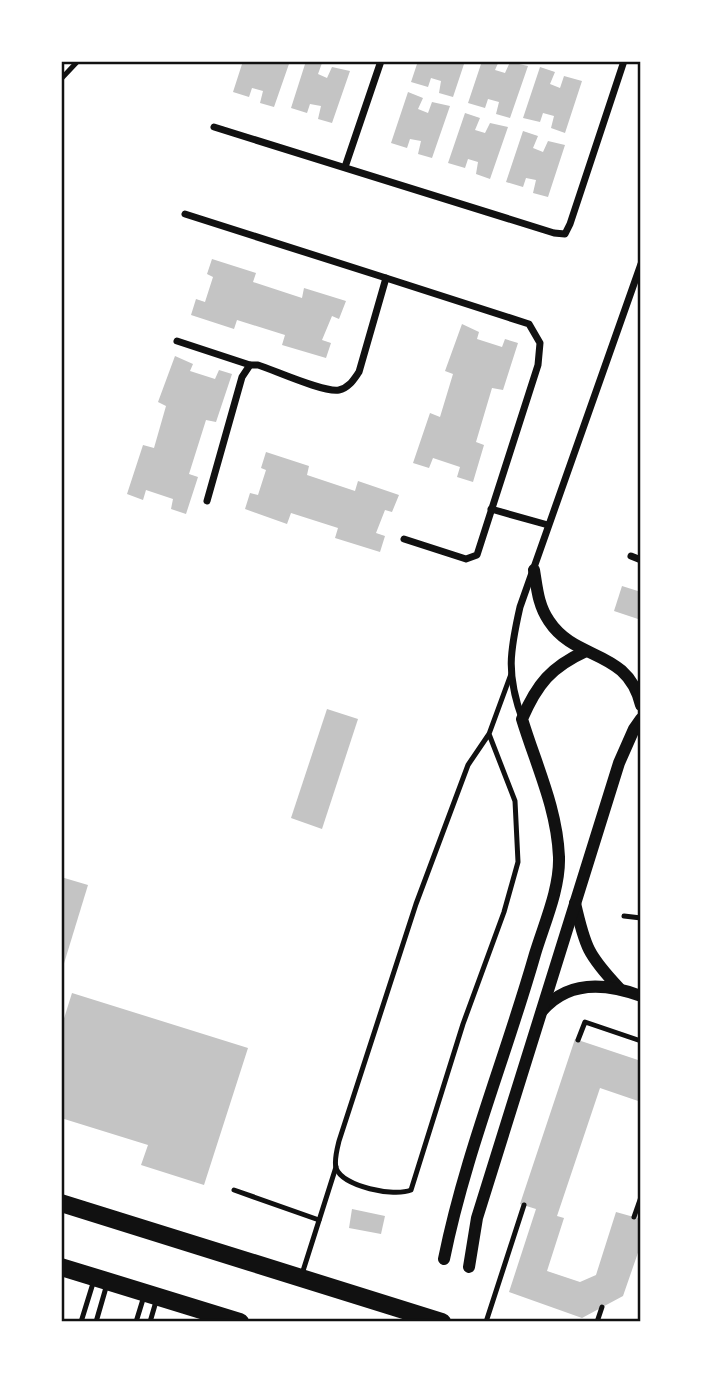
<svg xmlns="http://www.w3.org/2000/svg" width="702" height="1383" font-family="'Golos Text',sans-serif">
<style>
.building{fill:#c4c4c4}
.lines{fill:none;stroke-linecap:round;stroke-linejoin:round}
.service{stroke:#111;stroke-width:5}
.minor{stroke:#111;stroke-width:7}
.tertiary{stroke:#111;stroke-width:12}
.trunk{stroke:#111;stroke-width:18}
.neatline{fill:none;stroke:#111;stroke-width:2.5}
</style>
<rect width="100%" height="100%" fill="#fff"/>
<g class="building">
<path d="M243 61H290L274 107 260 103 263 91 252 88 249 97 233 92Z"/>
<path d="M306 61 322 63 318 74 327 78 332 67 350 71 332 123 318 119 321 106 310 104 307 113 291 108Z"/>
<path d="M418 61H465L453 97 439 93 441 81 431 78 428 87 411 82Z"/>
<path d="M482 61H499L495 70 505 73 510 62 528 66 510 118 496 114 499 102 488 99 485 108 468 103Z"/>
<path d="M540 67 555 72 550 84 560 88 564 76 582 81 565 133 551 128 554 116 543 113 540 122 523 118Z"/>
<path d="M408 92 423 98 418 109 428 113 432 102 450 106 432 158 418 154 421 141 410 139 407 148 391 143Z"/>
<path d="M465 113 480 118 475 130 485 133 490 123 508 127 490 179 476 174 478 162 468 159 465 168 448 163Z"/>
<path d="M523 131 538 136 533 148 543 152 548 141 565 145 548 197 533 193 536 180 526 178 523 187 506 182Z"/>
<path d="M212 259 256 273 253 282 302 298 304 288 346 301 339 319 332 316 322 340 331 343 326 358 282 345 285 335 237 320 234 329 191 315 196 299 205 302 213 277 207 274Z"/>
<path d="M462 324 479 332 477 339 502 347 505 339 518 343 503 390 492 388 476 442 484 445 473 482 457 477 460 467 433 458 429 468 413 463 430 413 440 417 453 374 445 371Z"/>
<path d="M175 356 193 364 190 371 215 379 219 370 232 374 216 422 206 420 189 474 198 477 186 514 171 509 173 499 146 490 143 500 127 494 143 445 154 448 166 406 158 402Z"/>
<path d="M266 452 309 466 307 475 355 491 358 481 399 495 392 512 385 510 376 533 385 536 380 552 335 538 338 528 291 513 287 524 245 509 250 493 258 495 266 470 261 468Z"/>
<path d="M622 586 641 592V620L614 611Z"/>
<path d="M327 709 358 719 322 829 291 818Z"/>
<path d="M61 877 88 885 62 970H61Z"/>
<path d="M72 993 248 1048 204 1185 141 1165 148 1145 61 1118V1028Z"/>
<path d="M575 1039 641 1061V1102L600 1088 557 1216 564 1218 547 1271 580 1282 596 1275 616 1212 641 1219V1244L623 1296 582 1318 509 1292 536 1209 520 1204Z"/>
<path d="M352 1209 385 1216 381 1234 349 1228Z"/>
</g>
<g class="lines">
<g class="service">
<path d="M61 79 78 61"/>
<path d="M489 734 515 801 518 862 504 912 463 1024 411 1190C394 1197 343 1187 336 1168 334 1160 337 1149 339 1141L416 904 468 765 489 734 511 674"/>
<path d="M624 916 641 918"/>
<path d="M578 1040 585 1022 641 1041"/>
<path d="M234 1190 319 1220"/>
<path d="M634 1217 641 1197"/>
<path d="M302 1274 336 1167"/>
<path d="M81 1322 94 1280"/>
<path d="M96 1322 107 1284"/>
<path d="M136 1322 144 1296"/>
<path d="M150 1322 157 1298"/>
<path d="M486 1322 524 1205"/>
<path d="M597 1322 602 1307"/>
</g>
<g class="minor">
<path d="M214 127 554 233 565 234 570 224 624 61"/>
<path d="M345 167 381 61"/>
<path d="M185 214 386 278 359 372C354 379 349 388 339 390 324 393 274 370 258 365H250L242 377 207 501"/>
<path d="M386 278 529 324 540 343 538 365 477 555 466 559 404 539"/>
<path d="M177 341 250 365"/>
<path d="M491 509 548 525"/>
<path d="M631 556 641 560"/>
<path d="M522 718C506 674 510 651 520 607L641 264"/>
</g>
<g class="tertiary">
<path d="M534 570C537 588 538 605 549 621 576 662 627 648 641 705"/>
<path d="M575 903C585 947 588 955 619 988"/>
<path d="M542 1011C568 980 606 983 641 996"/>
<path d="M444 1259C465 1155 506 1056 535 954 544 924 560 889 559 857 557 808 536 765 522 719 537 684 551 667 586 651"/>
<path d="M469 1267 477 1218 619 763 634 729 641 719"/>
</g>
<g class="trunk">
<path d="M61 1203 442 1322"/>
<path d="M61 1267 240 1322"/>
</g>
</g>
<rect width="702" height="1383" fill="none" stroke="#ffffff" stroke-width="126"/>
<rect x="63" y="63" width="576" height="1257" class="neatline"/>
</svg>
